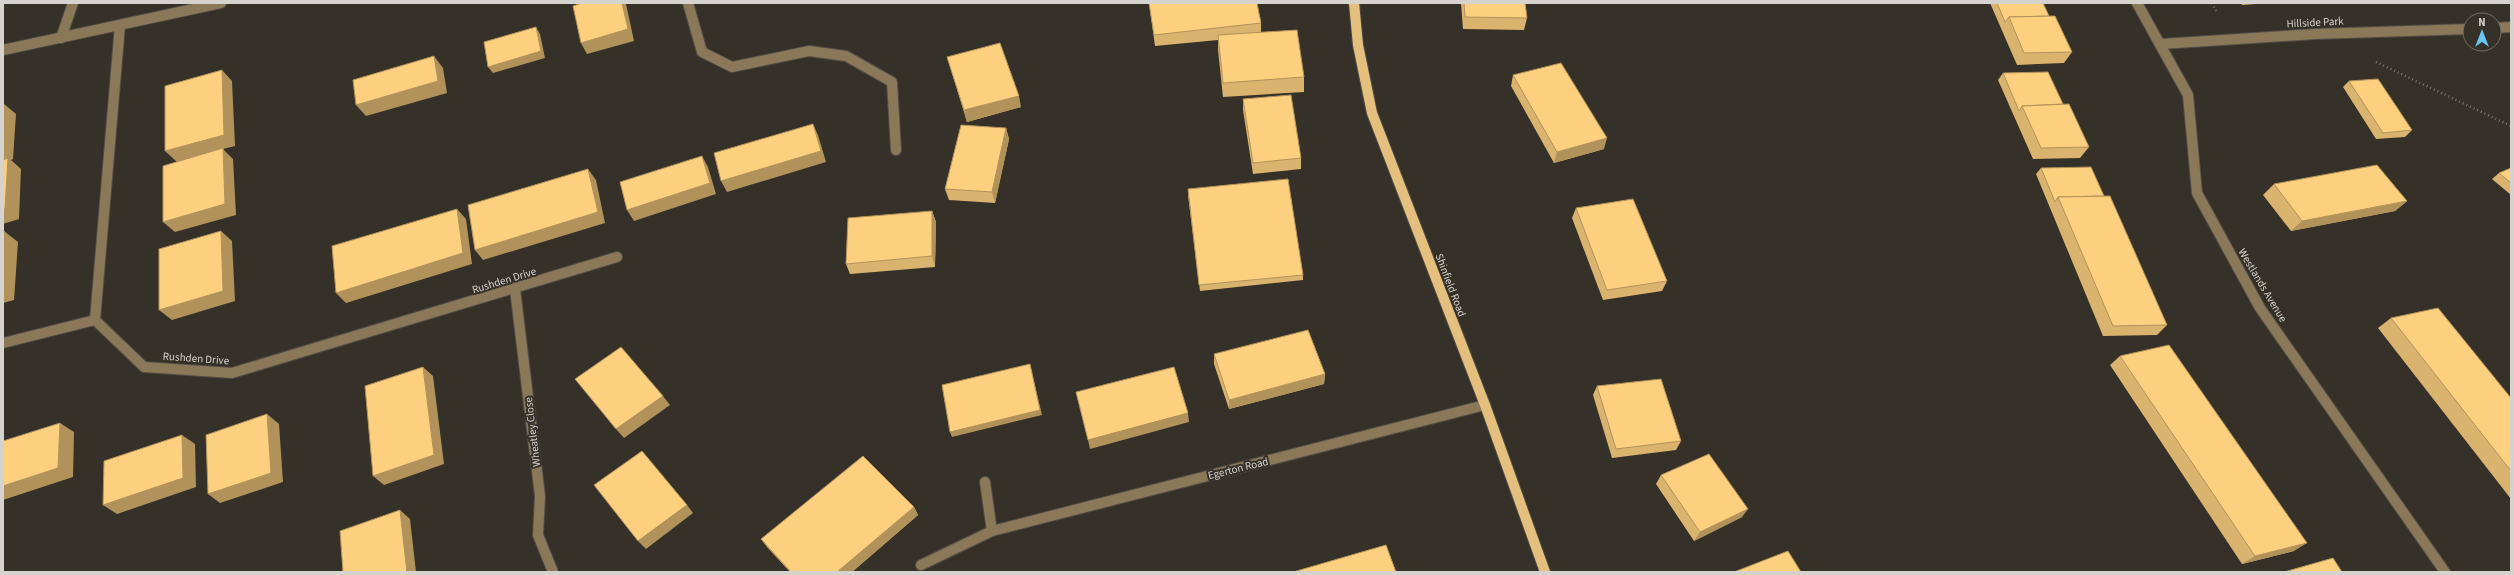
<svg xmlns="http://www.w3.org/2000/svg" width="2514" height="575" font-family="'Source Sans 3',sans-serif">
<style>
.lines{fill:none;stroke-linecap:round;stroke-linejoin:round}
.minor-casing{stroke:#524d46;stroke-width:12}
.major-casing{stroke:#524d46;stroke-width:12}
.path{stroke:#7c7771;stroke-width:2.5;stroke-dasharray:1 3;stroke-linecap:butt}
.minor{stroke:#8a7859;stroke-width:10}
.major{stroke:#e4bf7d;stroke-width:10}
.wall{fill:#dab36e}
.shaded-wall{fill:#b1925a}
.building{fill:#fdd080;stroke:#b1925a}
.labels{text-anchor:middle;stroke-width:4;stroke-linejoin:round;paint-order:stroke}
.street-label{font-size:11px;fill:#d6d2cd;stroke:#353028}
</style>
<rect width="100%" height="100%" fill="#353028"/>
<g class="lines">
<defs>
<g id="minor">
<path d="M688 3 702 52 732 67 809 51 846 56 892 82 896 150"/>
<path d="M2137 3 2188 95 2197 193 2260 308 2445 572"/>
<path d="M120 25 95 320 144 367 232 373 617 257"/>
<path d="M2494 28 2511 27"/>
<path d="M61 38 73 3"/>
<path d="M2161 44 2315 34 2470 29"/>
<path d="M3 50 221 3"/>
<path d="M515 289 540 496 538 535 553 572"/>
<path d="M3 343 95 320"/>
<path d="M985 482 992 531"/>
<path d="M921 565 992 531 1485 405"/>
</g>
<path id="major" d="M1354 3 1358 45 1372 113 1485 405 1545 572"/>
</defs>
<use href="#minor" class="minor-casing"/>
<use href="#major" class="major-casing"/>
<g class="path">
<path d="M2212 3 2216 11"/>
<path d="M2376 62 2511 126"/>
</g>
<use href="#minor" class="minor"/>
<use href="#major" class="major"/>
</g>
<g class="wall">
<path d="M1149 3 1261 23V33L1304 77V92L1223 97 1218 50V40L1155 46Z"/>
<path d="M1461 3H1525L1527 18 1524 30 1463 29Z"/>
<path d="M1990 3H2043L2049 16 2072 52 2064 63 2017 65Z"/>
<path d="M2241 3H2270L2242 5Z"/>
<path d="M947 57 1021 107 967 122Z"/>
<path d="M2003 73 2063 104 2089 147 2080 158 2033 159 1998 80Z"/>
<path d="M1513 75 1604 149 1554 163 1511 86Z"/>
<path d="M2349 81 2412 130 2405 137 2376 139 2343 87Z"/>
<path d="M1243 99 1301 158V169L1253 174 1243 110Z"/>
<path d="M1006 128 1009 139 995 203 949 200 945 189Z"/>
<path d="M2041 168 2104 196 2167 325 2157 335 2103 336 2036 174Z"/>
<path d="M2511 168V195L2492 179 2499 173Z"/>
<path d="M2274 184 2407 201 2395 211 2291 231 2263 195Z"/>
<path d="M1188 195 1303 275V280L1200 291Z"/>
<path d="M1576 208 1667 281 1662 291 1603 300 1572 218Z"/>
<path d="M932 211 936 222 935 267 850 274 846 264Z"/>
<path d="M2391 318 2511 398V499L2378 328Z"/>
<path d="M1214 354 1325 374 1324 384 1229 409 1214 364Z"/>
<path d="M2120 356 2294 551 2242 564 2110 365Z"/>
<path d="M1597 386 1681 441 1676 450 1612 458 1593 395Z"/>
<path d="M1661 475 1742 517 1694 541 1656 484Z"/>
<path d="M914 507 918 515 852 572H790L767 547 761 539Z"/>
</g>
<g class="shaded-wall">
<path d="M622 3H625L626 4 634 41 587 54 581 43Z"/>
<path d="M536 27 540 34 545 58 493 73 488 67Z"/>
<path d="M434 56 443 68 447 93 366 116 356 105Z"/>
<path d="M222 70 232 81 235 146 223 149 233 159 236 215 175 232 163 222 177 162 165 151Z"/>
<path d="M1019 96 1021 107 967 122 964 110Z"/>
<path d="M3 103 16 114 13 159 11 160 21 169 19 219 3 224Z"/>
<path d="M813 124 818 135 826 162 727 192 721 181Z"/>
<path d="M1006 128 1009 139 995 203 992 192Z"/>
<path d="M1607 138 1604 149 1554 163 1557 152Z"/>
<path d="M702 156 708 167 716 194 634 221 627 210Z"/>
<path d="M588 169 596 180 605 223 483 260 475 250Z"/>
<path d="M2407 201 2395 211 2291 231 2302 221Z"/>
<path d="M457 209 466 219 472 264 346 303 336 293Z"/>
<path d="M932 211 936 222 935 267 932 256Z"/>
<path d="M4 231 18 242 14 300 3 303V246Z"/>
<path d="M221 231 232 241 235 301 172 320 159 310Z"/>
<path d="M423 367 433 376 444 464 384 485 373 476Z"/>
<path d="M1031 369 1042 415 952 437 950 432Z"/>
<path d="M1325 374 1324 384 1229 409V400Z"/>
<path d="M663 396 670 405 624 438 616 429Z"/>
<path d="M1188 413 1189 422 1090 449 1088 440Z"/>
<path d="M267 414 279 424 283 482 220 503 208 494Z"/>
<path d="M60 423 74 432 73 477 3 500V486Z"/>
<path d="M182 435 195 444 196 487 117 514 103 505Z"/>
<path d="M687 505 693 513 646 549 638 541Z"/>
<path d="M914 507 918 515 852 572H837Z"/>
<path d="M1748 509 1742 517 1694 541 1700 532Z"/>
<path d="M400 510 410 519 416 572H407Z"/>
<path d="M2307 543 2294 551 2242 564 2255 556Z"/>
</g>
<g class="building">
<path d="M582 3H622L628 29 581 43 573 6Z"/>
<path d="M1149 3H1257L1261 23 1154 35Z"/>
<path d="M1464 3H1525L1527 18 1465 17Z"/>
<path d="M1997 3H2043L2049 16 2009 17 2005 22Z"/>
<path d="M2055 16 2072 52 2024 53 2009 17Z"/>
<path d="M536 27 541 51 488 67 484 42Z"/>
<path d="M1297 30 1304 77 1223 83 1218 35Z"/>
<path d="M1000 43 1019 96 964 110 947 57Z"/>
<path d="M434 56 438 81 356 105 353 80Z"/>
<path d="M1561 63 1607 138 1557 152 1513 75Z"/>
<path d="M222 70 224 135 165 151V86Z"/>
<path d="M2048 72 2063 104 2022 106 2019 111 2003 73Z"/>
<path d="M2378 79 2412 130 2383 133 2349 81Z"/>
<path d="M1291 95 1301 158 1253 163 1243 99Z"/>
<path d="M2069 104 2089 147 2041 148 2022 106Z"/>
<path d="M813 124 821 151 721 181 714 153Z"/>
<path d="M961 125 1006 128 992 192 945 189Z"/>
<path d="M223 148 225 204 163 222V166Z"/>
<path d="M702 156 710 183 627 210 620 182Z"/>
<path d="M8 158 5 209H3V160Z"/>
<path d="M2377 165 2407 201 2302 221 2274 184Z"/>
<path d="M2091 167 2104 196 2058 197 2055 202 2041 168Z"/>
<path d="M2511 168V183L2499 173Z"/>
<path d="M588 169 598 212 475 250 468 205Z"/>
<path d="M1288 179 1303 275 1199 285 1188 189Z"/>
<path d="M2110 196 2167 325 2113 326 2058 197Z"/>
<path d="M1633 199 1667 281 1607 290 1576 208Z"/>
<path d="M457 209 463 253 336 293 332 246Z"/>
<path d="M932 211V256L846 264 848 218Z"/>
<path d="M3 231H4L3 246Z"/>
<path d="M221 231 223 291 159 310V249Z"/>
<path d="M2438 308 2511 398V471L2391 318Z"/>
<path d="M1308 330 1325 374 1229 400 1214 354Z"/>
<path d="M2169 345 2307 543 2255 556 2120 356Z"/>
<path d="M621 347 663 396 616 429 575 379Z"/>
<path d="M1030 364 1040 410 950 432 942 385Z"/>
<path d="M423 367 434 455 373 476 365 386Z"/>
<path d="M1174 367 1188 413 1088 440 1076 392Z"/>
<path d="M1661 379 1681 441 1616 449 1597 386Z"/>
<path d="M267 414 271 473 208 494 206 435Z"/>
<path d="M60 423 58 468 3 486V441Z"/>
<path d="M182 435 183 478 103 505 104 461Z"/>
<path d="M642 451 687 505 638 541 594 485Z"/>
<path d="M1709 454 1748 509 1700 532 1661 475Z"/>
<path d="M863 456 914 507 837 572H791L761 539Z"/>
<path d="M400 510 407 572H343L340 531Z"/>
<path d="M1386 545 1396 572H1293Z"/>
<path d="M1788 551 1801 572H1734Z"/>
<path d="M2333 558 2342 572H2284Z"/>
</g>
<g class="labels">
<g class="street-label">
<text transform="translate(2315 22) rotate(-3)" y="4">Hillside Park</text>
<text transform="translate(504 280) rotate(-17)" y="4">Rushden Drive</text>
<text transform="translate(1451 285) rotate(69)" y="4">Shinfield Road</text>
<text transform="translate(2263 285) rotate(59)" y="4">Westlands Avenue</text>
<text transform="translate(196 358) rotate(4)" y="4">Rushden Drive</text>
<text transform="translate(532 432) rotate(-97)" y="4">Wheatley Close</text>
<text transform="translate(1238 468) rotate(-14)" y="4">Egerton Road</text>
</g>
</g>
<rect width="2514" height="575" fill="none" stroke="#d6d2cd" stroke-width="8"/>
<g transform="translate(2482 32)"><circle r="19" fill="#353028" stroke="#75716a"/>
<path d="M0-3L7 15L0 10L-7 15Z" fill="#6ac3f1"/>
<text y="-6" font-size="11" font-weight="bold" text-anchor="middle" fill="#d6d2cd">N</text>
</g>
</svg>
